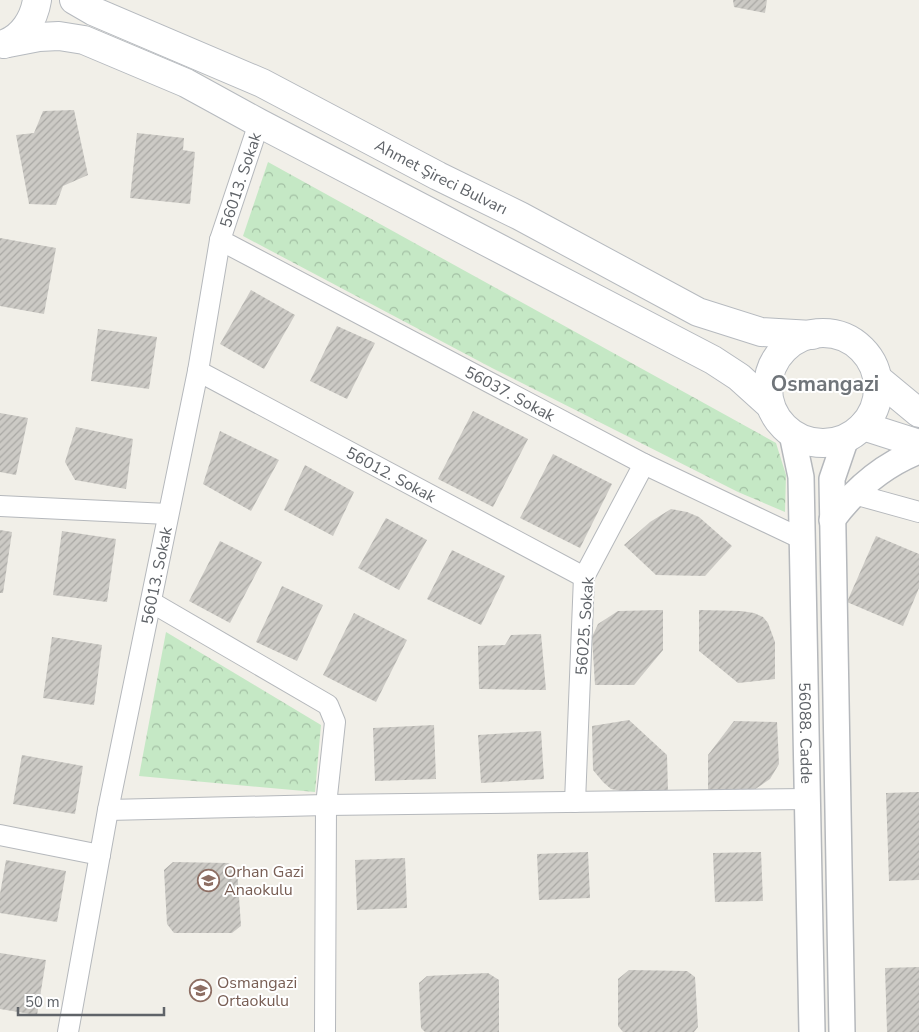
<svg xmlns="http://www.w3.org/2000/svg" width="919" height="1032" font-family="'Nunito Sans',sans-serif">
<style>
.park{fill:url(#park-crowns)}
.building{fill:url(#building-hatch)}
.lines{fill:none;stroke-linecap:round;stroke-linejoin:round}
.minor-casing{stroke:#b5b8bc;stroke-width:22}
.tertiary-casing{stroke:#b5b8bc;stroke-width:28}
.secondary-casing{stroke:#b6babf;stroke-width:30}
.minor{stroke:#fff;stroke-width:20}
.tertiary{stroke:#fff;stroke-width:25}
.secondary{stroke:#fff;stroke-width:28}
.labels{text-anchor:middle;stroke-width:4;stroke-linejoin:round;paint-order:stroke}
.street-label{font-size:16px;fill:#5f6368;stroke:#fff}
.education-label{font-size:16px;fill:#785e54;stroke:#fff;text-anchor:start}
.district-label{font-size:21px;font-weight:bold;fill:#70757a;stroke:#fff}
</style>
<defs>
<pattern id="park-crowns" width="20" height="18" patternUnits="userSpaceOnUse" patternTransform="scale(1.25)"><rect width="20" height="18" fill="#c5e8c5"/><path d="M2 6a3 3 0 1 1 6 0M12 15a3 3 0 1 1 6 0" fill="none" stroke="#a3c0a4"/></pattern>
<pattern id="building-hatch" width="6" height="6" patternUnits="userSpaceOnUse" patternTransform="scale(1.25)"><rect width="6" height="6" fill="#cccac5"/><path d="M-1 1l2-2M0 6l6-6M5 7l2-2" fill="none" stroke="#a9a8a4"/></pattern>
</defs>
<rect width="100%" height="100%" fill="#f1efe8"/>
<g class="park">
<path d="M268 162 776 443 786 475 785 512 738 492 492 368 243 236Z"/>
<path d="M166 632 321 725 315 792 139 776Z"/>
</g>
<g class="building">
<path d="M733 0H767L765 13 734 7Z"/>
<path d="M74 110 88 175 63 186 56 205 29 204 16 135 34 133 43 111Z"/>
<path d="M137 133 184 138 183 150 195 152 190 204 130 198Z"/>
<path d="M0 238 56 248 44 314 0 306Z"/>
<path d="M251 290 295 315 264 369 220 344Z"/>
<path d="M337 326 375 343 347 399 310 381Z"/>
<path d="M98 329 157 337 149 389 91 381Z"/>
<path d="M473 411 528 439 493 507 438 479Z"/>
<path d="M0 413 28 418 16 475 0 472Z"/>
<path d="M76 427 133 439 126 489 75 480 65 462Z"/>
<path d="M220 431 279 460 251 511 203 484Z"/>
<path d="M553 454 612 484 580 548 520 518Z"/>
<path d="M305 465 354 492 333 536 284 510Z"/>
<path d="M671 509 687 512 699 517 732 546 705 576 656 575 624 545 650 522Z"/>
<path d="M386 518 427 540 399 590 358 568Z"/>
<path d="M0 530 12 532 3 593H0Z"/>
<path d="M62 531 116 539 107 602 53 595Z"/>
<path d="M876 536 919 554V588L903 626 847 602Z"/>
<path d="M220 541 262 562 230 623 189 601Z"/>
<path d="M452 550 505 576 481 625 427 599Z"/>
<path d="M282 586 323 605 297 661 256 642Z"/>
<path d="M663 610V650L634 685H595L592 637 598 624 618 611Z"/>
<path d="M699 610 741 611 754 613 763 617 768 623 775 642V679L738 683 699 651Z"/>
<path d="M354 613 407 640 376 702 323 675Z"/>
<path d="M541 634 546 690 479 689 478 646 505 645 511 635Z"/>
<path d="M52 637 102 645 94 705 43 698Z"/>
<path d="M629 720 667 755 668 792 622 791 611 789 603 782 593 770 592 726Z"/>
<path d="M734 721 777 722 779 764 770 779 754 790 708 791V755Z"/>
<path d="M434 725 436 779 375 781 373 728Z"/>
<path d="M541 731 544 779 481 783 478 735Z"/>
<path d="M22 755 83 766 75 814 13 804Z"/>
<path d="M919 792V880L889 881 886 793Z"/>
<path d="M588 852 590 898 539 900 537 854Z"/>
<path d="M761 852 763 901 715 902 713 853Z"/>
<path d="M405 858 407 908 357 910 355 860Z"/>
<path d="M6 860 66 871 57 922 0 913V894Z"/>
<path d="M173 862 228 863 237 869 241 926 232 933H174L167 924 164 870Z"/>
<path d="M0 953 46 960 37 1015 0 1009Z"/>
<path d="M919 967V1032H887L885 968Z"/>
<path d="M629 970 687 971 695 977 698 1027 694 1032H623L618 1026V979Z"/>
<path d="M488 973 499 980V1032H425L421 1028 419 983 427 976Z"/>
</g>
<g class="lines">
<defs>
<g id="minor">
<path id="s1" d="M220 240 644 464 802 539"/>
<path id="s2" d="M198 371 584 577"/>
<path d="M854 494 919 512"/>
<path d="M0 506 168 514"/>
<path d="M151 602 328 705 335 722 326 805 325 1032"/>
<path d="M575 802 584 577 644 464"/>
<path d="M108 810 326 805 807 799"/>
<path d="M0 835 100 855"/>
<path id="s3" d="M68 1032 108 810 198 371 220 240 259 123"/>
</g>
<g id="tertiary">
<path id="s4" d="M792 434 801 477 812 1032"/>
<path d="M832 520C855 489 883 465 919 451"/>
<path d="M842 1032 832 479 846 438"/>
</g>
<g id="secondary">
<path id="s5" d="M74 0 93 11 262 83 438 176 520 216 698 312 761 332 812 335"/>
<path d="M8 43 39 37 59 36 84 40 186 83 259 123 713 360 739 377 770 405"/>
<path d="M4 44C23 37 34 19 37 0"/>
<circle cx="823" cy="388" r="55"/>
<path d="M878 379 919 413"/>
<path d="M863 426 919 444"/>
</g>
</defs>
<use href="#minor" class="minor-casing"/>
<use href="#tertiary" class="tertiary-casing"/>
<use href="#secondary" class="secondary-casing"/>
<use href="#minor" class="minor"/>
<use href="#tertiary" class="tertiary"/>
<use href="#secondary" class="secondary"/>
</g>
<defs>
<symbol id="school-ring" viewBox="-11 -11 22 22"><circle r="9.5" fill="#fff" stroke="#8d6e63" stroke-width="1.5"/><path d="M0-5L7-2L0 1L-7-2ZM-4 1L0 2.5L4 1V4Q0 6-4 4Z" fill="#8d6e63"/></symbol>
</defs>
<g fill-rule="evenodd">
<use href="#school-ring" x="196" y="868" width="25" height="25"/>
<use href="#school-ring" x="188" y="978" width="25" height="25"/>
</g>
<g class="labels">
<g class="street-label">
<text dy="6" stroke="none"><textPath href="#s5" startOffset="408">Ahmet Şireci Bulvarı</textPath></text>
<text dy="6" stroke="none"><textPath href="#s3" startOffset="870">56013. Sokak</textPath></text>
<text dy="6" stroke="none"><textPath href="#s1" startOffset="328">56037. Sokak</textPath></text>
<text dy="6" stroke="none"><textPath href="#s2" startOffset="219">56012. Sokak</textPath></text>
<text dy="6" stroke="none"><textPath href="#s3" startOffset="465">56013. Sokak</textPath></text>
<text transform="translate(584 626) rotate(-86)" y="6">56025. Sokak</text>
<text dy="6" stroke="none"><textPath href="#s4" startOffset="300">56088. Cadde</textPath></text>
</g>
<g class="education-label">
<text x="224" y="877">Orhan Gazi<tspan x="224" dy="18">Anaokulu</tspan></text>
<text x="217" y="988">Osmangazi<tspan x="217" dy="18">Ortaokulu</tspan></text>
</g>
<g class="district-label">
<text x="825" y="391">Osmangazi</text>
</g>
</g>
<path d="M18 1007v8h146v-8" fill="none" stroke="#5f6368" stroke-width="2.5"/>
<text x="25" y="1007" font-size="15" fill="#5f6368" stroke="#ffffff" stroke-width="4" paint-order="stroke">50 m</text>
</svg>
